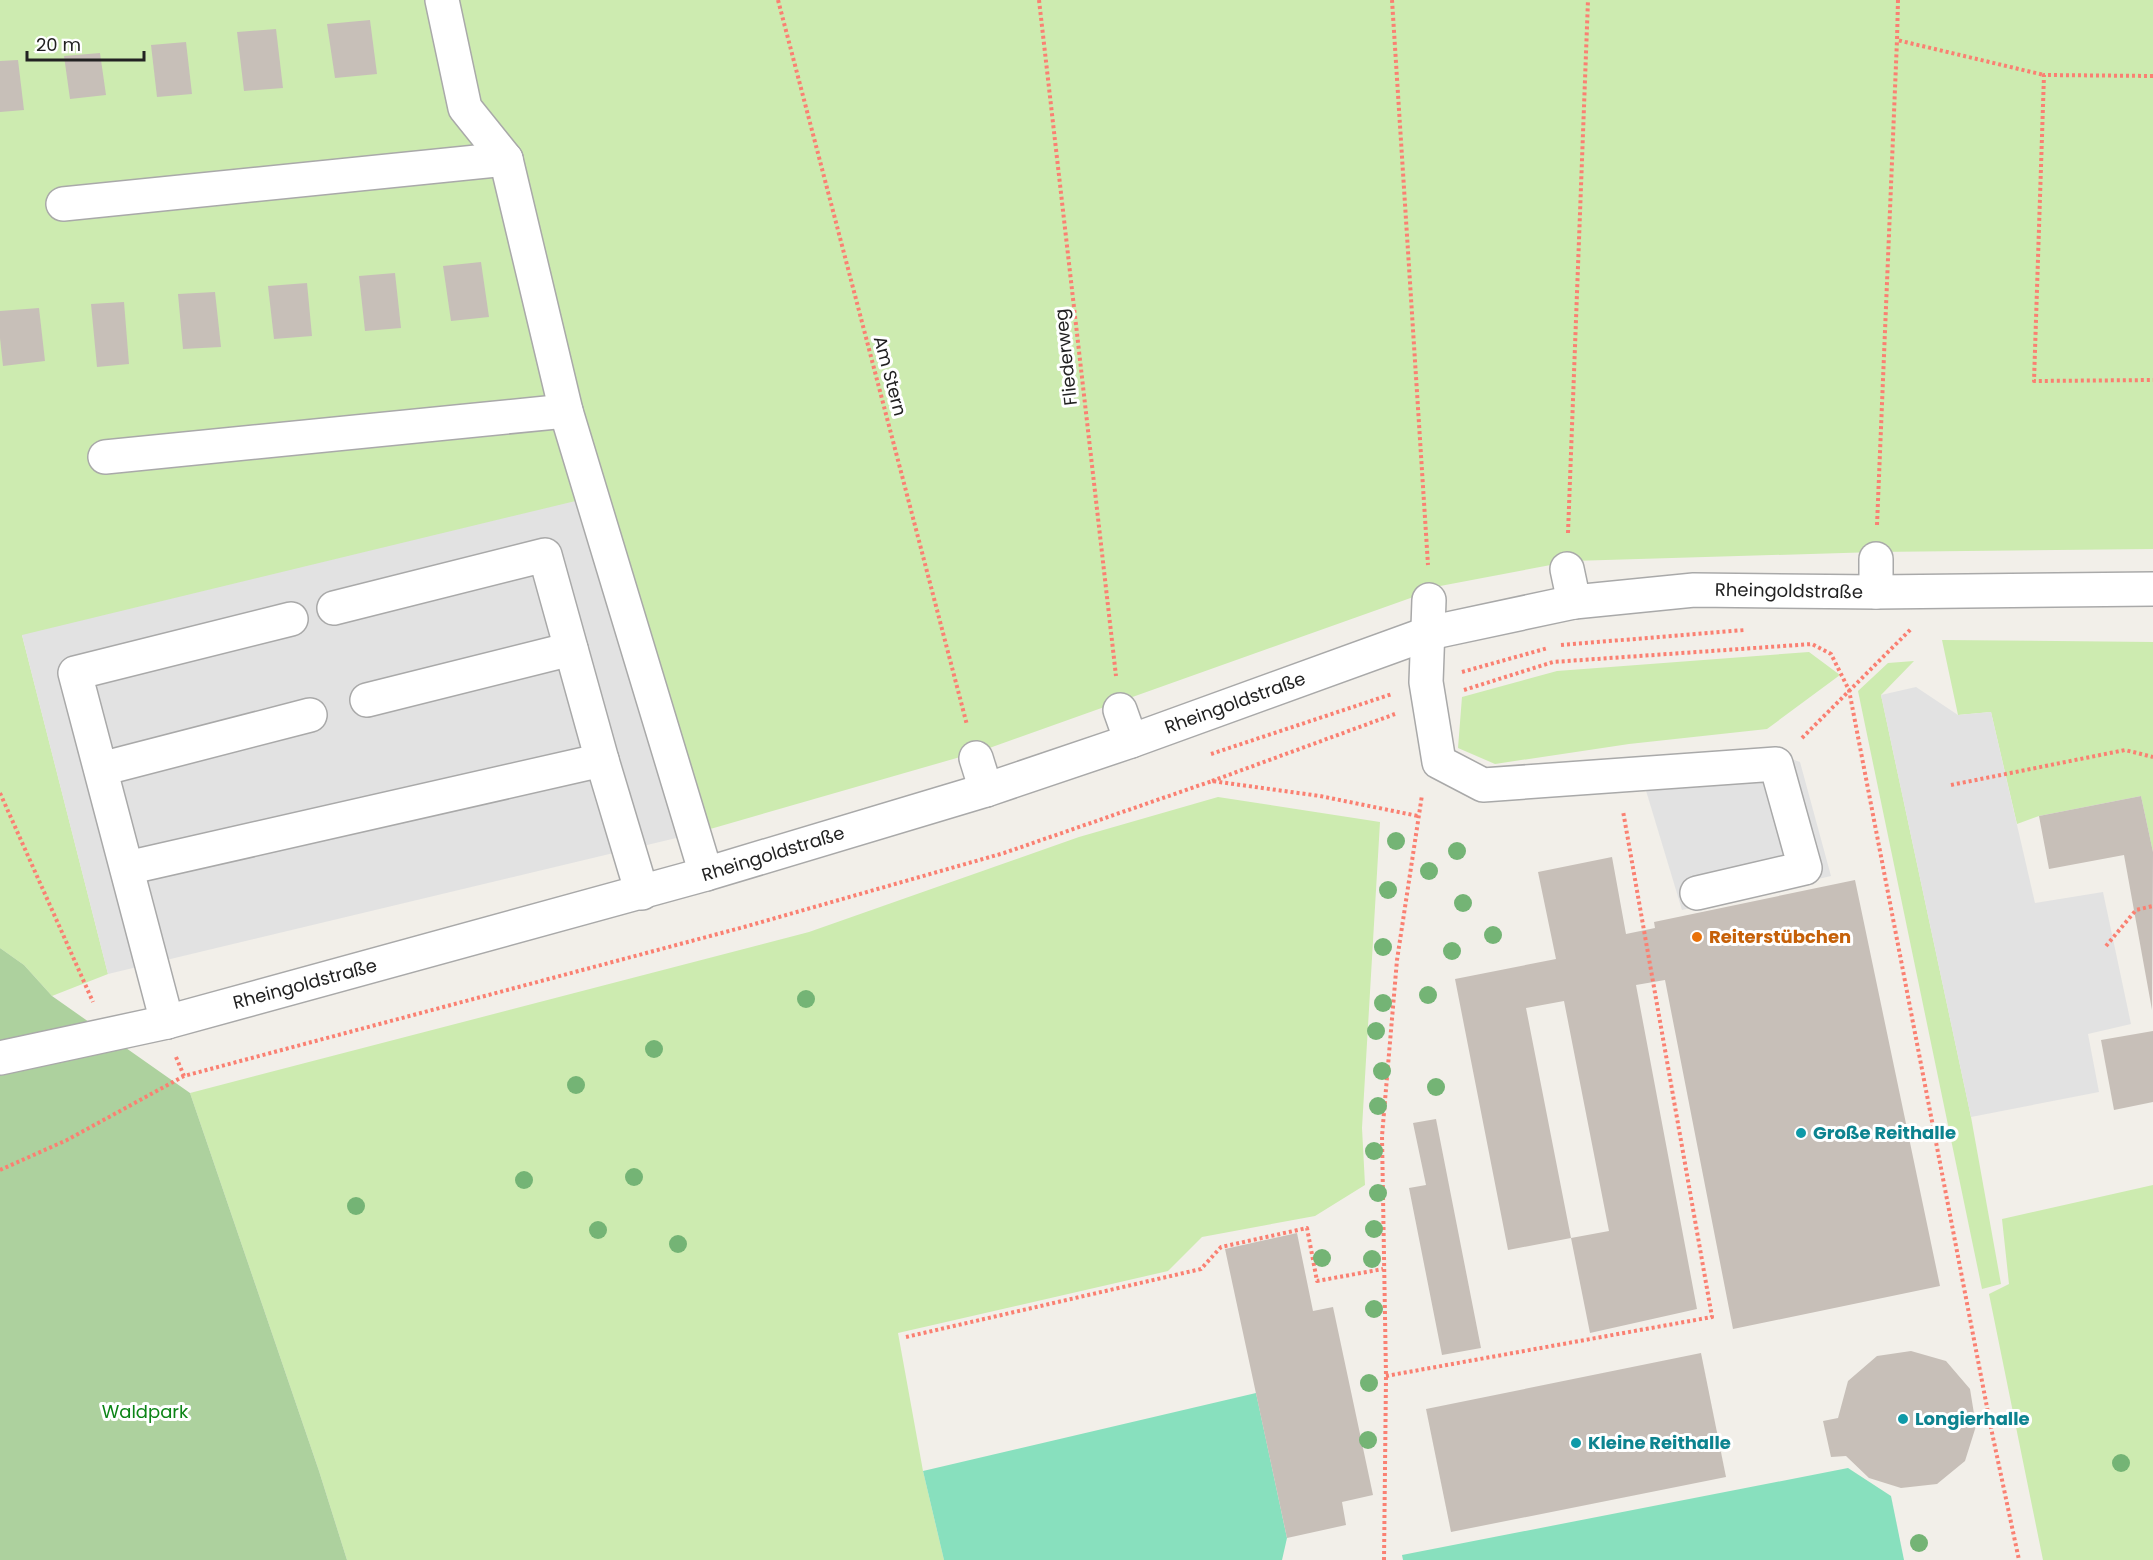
<svg xmlns="http://www.w3.org/2000/svg" width="2153" height="1560" font-family="Poppins,sans-serif">
<style>
.grass{fill:#cdebb0}
.forest{fill:#add19e}
.pitch{fill:#88e0be}
.parking{fill:#e2e2e2}
.building{fill:#c7bfb8}
.lines{fill:none;stroke-linecap:round;stroke-linejoin:round}
.minor-casing{stroke:#a9a9a9;stroke-width:36}
.path{stroke:#fa8072;stroke-width:4;stroke-dasharray:3 3;stroke-linecap:butt}
.minor{stroke:#fff;stroke-width:33}
.tree{fill:#74b475}
.food-dot{fill:#e8710a;stroke:#fff;stroke-width:2}
.culture-dot{fill:#0f9aa8;stroke:#fff;stroke-width:2}
.labels{text-anchor:middle;stroke-width:6;stroke-linejoin:round;paint-order:stroke}
.street-label{font-size:18px;fill:#222;stroke:#fff}
.food-label{font-size:18px;font-weight:bold;fill:#c56008;stroke:#fff;text-anchor:start}
.culture-label{font-size:18px;font-weight:bold;fill:#0d838f;stroke:#fff;text-anchor:start}
.park-label{font-size:18px;fill:#0c8416;stroke:#fff}
</style>
<rect width="100%" height="100%" fill="#f2efe9"/>
<g class="grass">
<path d="M0 0H2153V549L1876 552 1572 561 1419 590V595L981 751 693 834 22 635 108 974 52 996 24 965 0 948Z"/>
<path d="M1942 640 2153 642V852L2141 796 2039 816 2017 824 1991 712 1958 715Z"/>
<path d="M1809 652 1840 675 1767 729 1629 744 1495 764 1458 748 1462 697 1557 671Z"/>
<path d="M1914 661 1881 695 1971 1117 2001 1284 1982 1289 1858 691 1888 663Z"/>
<path d="M1218 797 1380 822 1362 1128 1365 1185 1315 1216 1202 1237 1168 1271 898 1333 923 1471 944 1560H347L319 1471 190 1093 809 932 1079 837Z"/>
<path d="M2153 1185V1560H2043L1989 1294 2009 1284 2002 1219Z"/>
</g>
<path class="forest" d="M0 948 24 965 52 996 190 1093 319 1471 347 1560H0Z"/>
<g class="pitch">
<path d="M1256 1393 1287 1538 1282 1560H944L923 1471Z"/>
<path d="M1848 1468 1891 1496 1904 1560H1403L1402 1555Z"/>
</g>
<g class="parking">
<path d="M592 497 693 834 108 974 22 635Z"/>
<path d="M1916 687 1958 715 1991 712 2035 903 2103 892 2131 1024 2088 1034 2099 1092 1971 1117 1881 695Z"/>
<path d="M1766 750 1800 762 1831 876 1682 910 1644 784Z"/>
</g>
<g class="building">
<path d="M370 20 377 74 335 78 327 24Z"/>
<path d="M276 29 283 88 244 91 237 32Z"/>
<path d="M186 42 192 94 157 97 151 45Z"/>
<path d="M100 53 106 95 70 99 64 56Z"/>
<path d="M18 60 24 110 0 112V61Z"/>
<path d="M481 262 489 317 451 321 443 266Z"/>
<path d="M395 273 401 328 365 331 359 276Z"/>
<path d="M307 283 312 336 274 339 268 286Z"/>
<path d="M215 292 221 347 183 349 178 294Z"/>
<path d="M124 302 129 364 97 367 91 304Z"/>
<path d="M39 308 45 361 3 366 0 338V311Z"/>
<path d="M2141 796 2153 852 2152 1010 2124 855 2049 869 2039 816Z"/>
<path d="M1612 857 1626 934 1655 928 1654 922 1855 880 1940 1286 1733 1329 1665 980 1636 985 1697 1309 1590 1333 1571 1238 1609 1231 1564 1001 1526 1008 1571 1238 1508 1250 1455 979 1556 959 1538 872Z"/>
<path d="M2153 1031V1102L2114 1110 2101 1040Z"/>
<path d="M1436 1119 1481 1348 1442 1355 1409 1188 1426 1185 1413 1123Z"/>
<path d="M1297 1233 1313 1311 1333 1307 1373 1495 1342 1502 1346 1525 1287 1538 1225 1249Z"/>
<path d="M1911 1351 1946 1361 1970 1389 1976 1426 1965 1461 1937 1484 1901 1488 1869 1478 1846 1456 1831 1457 1823 1421 1838 1418 1848 1381 1877 1356Z"/>
<path d="M1701 1353 1726 1477 1451 1532 1426 1409Z"/>
</g>
<g class="lines">
<defs>
<g id="minor">
<path d="M442 0 465 108 506 159 566 411 706 874"/>
<path d="M63 204 506 159"/>
<path d="M105 457 566 411"/>
<path d="M1567 569 1574 602"/>
<path d="M1876 592V559"/>
<path d="M1429 600 1426 682 1439 762 1483 785 1776 764 1805 868 1697 893"/>
<path d="M334 608 545 555 602 760 642 893"/>
<path d="M367 700 571 649"/>
<path d="M1120 710 1131 741"/>
<path d="M976 758 986 790"/>
<path d="M101 769 310 715"/>
<path d="M127 868 602 760"/>
<path d="M167 1022 75 673 291 619"/>
<path d="M0 1058 167 1022 706 874 986 790 1131 741 1429 633 1574 602 1694 590 1876 592 2153 589"/>
</g>
</defs>
<use href="#minor" class="minor-casing"/>
<g class="path">
<path d="M778 0 967 725"/>
<path d="M1039 0 1116 676"/>
<path d="M1392 0 1428 565"/>
<path d="M1898 0 1897 40 2044 75"/>
<path d="M2153 76 2044 75 2034 381 2153 380"/>
<path d="M1877 525 1897 40"/>
<path d="M1568 533 1588 0"/>
<path d="M1561 645 1745 630"/>
<path d="M1462 672 1548 648"/>
<path d="M1464 690 1553 662 1812 644 1831 654 1849 690 1991 1428 2019 1560"/>
<path d="M1802 738 1911 629"/>
<path d="M1211 754 1392 694"/>
<path d="M1212 781 1395 714"/>
<path d="M1951 785 2125 750 2153 757"/>
<path d="M0 793 93 1002"/>
<path d="M2106 946 2136 910 2153 906"/>
<path d="M176 1057 184 1076"/>
<path d="M0 1170 67 1140 184 1076 744 927 1004 853 1212 781 1320 796 1418 816"/>
<path d="M906 1337 1201 1269 1221 1247 1307 1228 1317 1281 1383 1269"/>
<path d="M1386 1376 1712 1317 1623 811"/>
<path d="M1384 1560 1386 1376 1382 1136 1397 960 1422 795"/>
</g>
<use href="#minor" class="minor"/>
</g>
<g class="tree">
<circle cx="1396" cy="841" r="9"/>
<circle cx="1457" cy="851" r="9"/>
<circle cx="1429" cy="871" r="9"/>
<circle cx="1388" cy="890" r="9"/>
<circle cx="1463" cy="903" r="9"/>
<circle cx="1493" cy="935" r="9"/>
<circle cx="1383" cy="947" r="9"/>
<circle cx="1452" cy="951" r="9"/>
<circle cx="1428" cy="995" r="9"/>
<circle cx="806" cy="999" r="9"/>
<circle cx="1383" cy="1003" r="9"/>
<circle cx="1376" cy="1031" r="9"/>
<circle cx="654" cy="1049" r="9"/>
<circle cx="1382" cy="1071" r="9"/>
<circle cx="576" cy="1085" r="9"/>
<circle cx="1436" cy="1087" r="9"/>
<circle cx="1378" cy="1106" r="9"/>
<circle cx="1374" cy="1151" r="9"/>
<circle cx="634" cy="1177" r="9"/>
<circle cx="524" cy="1180" r="9"/>
<circle cx="1378" cy="1193" r="9"/>
<circle cx="356" cy="1206" r="9"/>
<circle cx="1374" cy="1229" r="9"/>
<circle cx="598" cy="1230" r="9"/>
<circle cx="678" cy="1244" r="9"/>
<circle cx="1322" cy="1258" r="9"/>
<circle cx="1372" cy="1259" r="9"/>
<circle cx="1374" cy="1309" r="9"/>
<circle cx="1369" cy="1383" r="9"/>
<circle cx="1368" cy="1440" r="9"/>
<circle cx="2121" cy="1463" r="9"/>
<circle cx="1919" cy="1543" r="9"/>
</g>
<circle class="food-dot" cx="1697" cy="937" r="6"/>
<g class="culture-dot">
<circle cx="1801" cy="1133" r="6"/>
<circle cx="1903" cy="1419" r="6"/>
<circle cx="1576" cy="1443" r="6"/>
</g>
<g class="labels">
<g class="street-label">
<text transform="translate(1066 357) rotate(-96)" y="6">Fliederweg</text>
<text transform="translate(890 376) rotate(75)" y="6">Am Stern</text>
<text transform="translate(1789 591) rotate(1)" y="6">Rheingoldstraße</text>
<text transform="translate(1235 703) rotate(-20)" y="6">Rheingoldstraße</text>
<text transform="translate(773 854) rotate(-17)" y="6">Rheingoldstraße</text>
<text transform="translate(305 984) rotate(-15)" y="6">Rheingoldstraße</text>
</g>
<g class="food-label">
<text x="1709" y="943">Reiterstübchen</text>
</g>
<g class="culture-label">
<text x="1813" y="1139">Große Reithalle</text>
<text x="1915" y="1425">Longierhalle</text>
<text x="1588" y="1449">Kleine Reithalle</text>
</g>
<g class="park-label">
<text x="145" y="1418">Waldpark</text>
</g>
</g>
<path d="M27 51v9h117v-9" fill="none" stroke="#222222" stroke-width="3"/>
<text x="36" y="51" font-size="18" fill="#222222" stroke="#ffffff" stroke-width="4.5" paint-order="stroke">20 m</text>
</svg>
